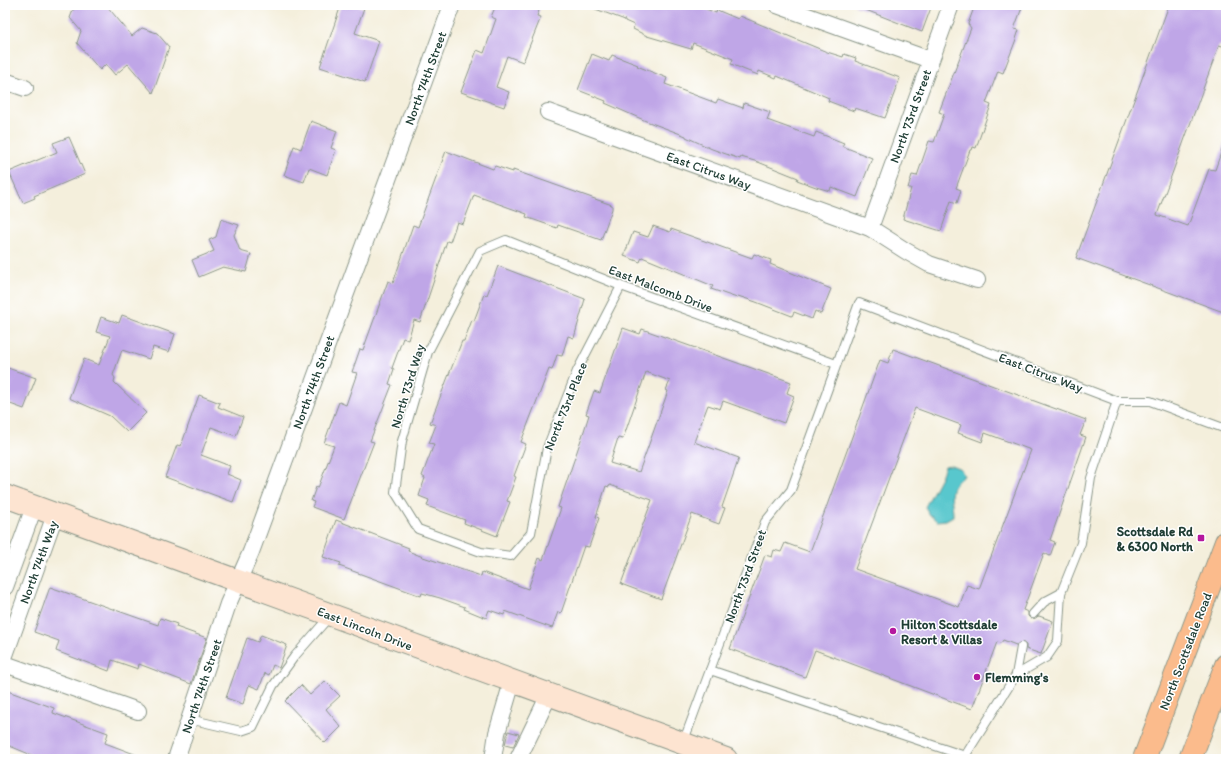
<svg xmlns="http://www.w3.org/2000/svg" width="1231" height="764" font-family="Itim,sans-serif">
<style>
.water{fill:#59c7cd;stroke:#3c8280}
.building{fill:#bfa6e7;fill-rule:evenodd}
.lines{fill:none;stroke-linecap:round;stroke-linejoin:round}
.service-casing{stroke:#8a9688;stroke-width:10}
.minor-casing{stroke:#8a9688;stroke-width:18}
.secondary-casing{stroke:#8a9688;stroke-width:24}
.primary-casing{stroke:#8a9688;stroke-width:24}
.service{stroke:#fff;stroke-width:8}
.minor{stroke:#fff;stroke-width:16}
.secondary{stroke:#fde4d1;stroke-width:22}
.primary{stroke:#fbbb8c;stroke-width:22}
.poi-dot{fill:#b5179e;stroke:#fff;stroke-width:1.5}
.labels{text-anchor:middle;stroke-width:3;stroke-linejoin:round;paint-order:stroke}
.street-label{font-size:13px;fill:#1f3d34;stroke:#fff}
.poi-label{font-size:13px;font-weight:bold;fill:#1f3d34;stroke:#fff;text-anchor:start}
</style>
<rect width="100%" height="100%" fill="#fff"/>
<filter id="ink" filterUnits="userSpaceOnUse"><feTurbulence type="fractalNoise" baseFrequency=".025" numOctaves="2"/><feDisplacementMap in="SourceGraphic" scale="8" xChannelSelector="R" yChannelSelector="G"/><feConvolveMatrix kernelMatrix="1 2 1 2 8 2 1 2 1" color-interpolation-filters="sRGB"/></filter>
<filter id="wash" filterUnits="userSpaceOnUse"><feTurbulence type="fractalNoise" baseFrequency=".012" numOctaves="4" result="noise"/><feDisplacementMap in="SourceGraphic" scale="16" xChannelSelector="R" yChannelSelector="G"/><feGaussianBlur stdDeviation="0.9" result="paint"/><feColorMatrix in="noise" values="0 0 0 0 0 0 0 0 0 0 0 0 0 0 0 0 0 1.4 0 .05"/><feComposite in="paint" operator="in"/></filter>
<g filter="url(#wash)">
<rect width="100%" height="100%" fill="#f4efdc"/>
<path class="water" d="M951 465 961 469 964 476C945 489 953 497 953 516L946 520 937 521 930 515 925 507 941 477 945 466Z"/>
<g id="blocks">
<g class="building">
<path d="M75 5H106L132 36 142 28 157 33 169 47 153 93 128 64 115 75 106 64 100 70 77 43 81 31 70 18Z"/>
<path d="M341 5H354L364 8 355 33 379 41 365 82 320 67Z"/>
<path d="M496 5H541L537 16 541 17 523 62 507 56 496 87 509 92 504 107 461 92 477 50 484 53 496 19 491 17Z"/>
<path d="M590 5H696L716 13 717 10 738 19 740 16 827 52 843 57 844 54 856 58 855 61 900 78 885 118 855 108 854 111 828 101 829 98 777 76 776 78 759 71 758 75 745 70 731 64 733 59 693 43 691 49 647 36 633 29 634 25 625 21V20L590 7Z"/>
<path d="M853 5H932L922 32Z"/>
<path d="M975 5H1023L1014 29 1019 30 1015 42 1003 73 998 71 986 103 991 105 976 148 973 147 972 150H970L956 188 961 190 957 203 951 201 941 231 903 219 910 192 911 188H908L912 175 917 176 929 141 934 142 944 114 939 112 971 28 968 24Z"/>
<path d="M1169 5H1226V47L1219 45 1157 215 1188 226 1209 169 1215 170 1224 144H1226V313L1076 258Z"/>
<path d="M592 54 609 61 612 55 638 65 637 66 667 78 665 84 716 103 718 99 743 108 744 103 770 112 767 120 814 137 816 132 844 143 842 146 872 158 857 197 831 187 830 191 816 187 797 180 798 178 758 162 741 157 740 159 712 149 686 137V136L646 121 605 103 606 101 578 90Z"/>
<path d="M311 121 337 131 331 148 336 150 327 175 309 168 304 182 284 175 294 146 301 149Z"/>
<path d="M69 137 85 174 34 196 35 198 23 203 9 172 57 152 53 143Z"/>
<path d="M446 151 493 169 495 166 513 172V170L612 205V209L601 240 558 225 557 228 526 217 527 214 474 195 463 224 457 222 450 242 447 241 420 322 414 320 408 340 403 338 392 368 394 369 389 384 392 385 370 441 374 442 344 519 312 507 314 502 311 501 316 487 318 488 334 446 324 443 339 402 346 405 357 373 352 372 360 349 363 350 388 281 393 283 413 225 418 227Z"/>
<path d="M221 219 239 225 234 235 240 251 251 254 246 272 223 267 199 277 192 260 214 251 209 240 216 237Z"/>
<path d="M653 226 670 232 671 229 752 258 754 254 771 260 770 264 831 289 821 314 815 311 812 319 794 312 792 316 756 302 738 296 737 298 711 289 713 286 642 257 640 262 624 256 633 232 648 237Z"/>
<path d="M498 266 585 299 574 338 568 336 562 356 557 355 552 370 549 369 521 442 526 444 514 476 516 477 507 501 510 502 497 536 464 523 465 520 427 506 429 500 419 496 425 478 422 476 434 444 429 443 436 425 430 423 462 341H464L472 320 474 321 484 294 487 295Z"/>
<path d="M122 315 175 334 169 352 153 347 149 359 122 350 113 375 115 378 114 382 146 413 127 432 110 416 69 398 84 359 99 365 110 336 96 332 101 317 119 323Z"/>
<path d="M623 328 640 334 642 329 791 382 787 393 794 396 784 423 723 401 720 409 708 405 694 442 739 458 722 507 725 508 719 524 692 514 661 599 621 584 652 500 610 485 609 487 606 486 596 517 599 518 589 547 584 546 561 613 558 612 552 628 505 611 504 615 489 610 486 618 464 609 465 607 440 598 422 593 421 596 339 566 341 563 323 557 336 520 409 548 408 551 423 557 481 576 482 572 528 589 539 558 543 560 561 508 558 507 584 431 589 415 586 414 594 391 600 393ZM646 372 670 381 666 390 668 391 639 472 610 463 618 438 623 439 625 433Z"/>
<path d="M893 349 1086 420 1080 435 1086 437 1050 540 1055 542 1050 556 1044 553 1023 610 1028 612V616L1031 619 1039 616 1053 621 1041 654 1026 649V645L1022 642 1016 645 1003 640 1001 643 997 642 972 709 815 650 805 677 730 649 765 555 772 557 774 550 781 552 785 543 810 552 880 360 888 363ZM915 408 961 425 958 433 982 442 985 433 1031 450 979 589 967 585 959 607 855 569Z"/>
<path d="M5 367 36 378 24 409 5 402Z"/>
<path d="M199 395 220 403 218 407 243 417 236 436 211 427 201 455 230 466 227 474 241 480 233 502 165 477 177 445 181 446Z"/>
<path d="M50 587 158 625 160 618 177 624 176 627 207 638 191 684 139 664 138 669 112 660 109 671 56 651 59 641 34 632Z"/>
<path d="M261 635 287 645 279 668 273 665 269 675 265 673 259 689 249 685 243 704 226 698 247 638 258 642Z"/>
<path d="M325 681 340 696 326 709 341 727 325 743 285 701 301 685 310 695Z"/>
<path d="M5 690 54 708 53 713 108 733 105 743 145 758 144 759H41L5 744Z"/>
<path d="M508 731 519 734 513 747 505 745Z"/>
</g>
</g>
</g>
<g filter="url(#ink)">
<use href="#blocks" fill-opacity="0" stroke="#8a9688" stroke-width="1"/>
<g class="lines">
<defs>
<g id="service">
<path d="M621 286 577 371 547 448 531 533 511 556 481 552 418 529 395 492 402 441 428 352 480 251 506 240 621 286 836 364"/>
<path d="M1033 614 1044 602 1061 593"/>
<path d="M710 670 965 756 1016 675 1047 657 1058 641 1061 593 1081 543 1091 478 1117 401"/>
<path d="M1016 675 1021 647"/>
<path d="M189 719 241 731 253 727 273 686 294 657 330 616"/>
<path d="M683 743 765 522 791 490 859 303 1117 401H1150L1226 429"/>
</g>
<g id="minor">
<path d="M777 5 930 60"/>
<path d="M5 81 25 88"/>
<path d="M548 112 870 228 906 251 929 264 977 280"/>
<path d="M870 228 951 5"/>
<path d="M5 587 34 507"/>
<path d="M5 655 55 515"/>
<path d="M5 664 138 711"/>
<path d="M176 759 228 604 251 552 452 5"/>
<path d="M493 759 497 733 512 682"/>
<path d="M518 759 549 695"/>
</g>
<path id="secondary" d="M5 496 726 759"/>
<g id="primary">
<path d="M1144 759 1226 542"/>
<path d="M1190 759 1226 665"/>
</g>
</defs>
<use href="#service" class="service-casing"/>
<use href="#minor" class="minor-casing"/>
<use href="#secondary" class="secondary-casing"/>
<use href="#primary" class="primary-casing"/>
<use href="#service" class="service"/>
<use href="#minor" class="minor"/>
<use href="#secondary" class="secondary"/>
<use href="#primary" class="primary"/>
</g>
</g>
<g class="poi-dot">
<rect x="1197" y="534" width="8" height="8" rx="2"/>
<circle cx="893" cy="631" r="4"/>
<circle cx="977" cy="677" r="4"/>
</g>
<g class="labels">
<g class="street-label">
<text transform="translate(425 78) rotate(-70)" y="5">North 74th Street</text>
<text transform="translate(910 116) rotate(-70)" y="5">North 73rd Street</text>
<text transform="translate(709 170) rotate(20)" y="5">East Citrus Way</text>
<text transform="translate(661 288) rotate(21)" y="5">East Malcomb Drive</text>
<text transform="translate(1041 372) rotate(21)" y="5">East Citrus Way</text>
<text transform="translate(313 382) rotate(-70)" y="5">North 74th Street</text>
<text transform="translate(407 386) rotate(-73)" y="5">North 73rd Way</text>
<text transform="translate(565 406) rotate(-68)" y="5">North 73rd Place</text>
<text transform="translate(38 562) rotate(-70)" y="5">North 74th Way</text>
<text transform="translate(745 576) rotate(-70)" y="5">North 73rd Street</text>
<text transform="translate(365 628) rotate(21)" y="5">East Lincoln Drive</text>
<text transform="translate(1185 651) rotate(-69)" y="5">North Scottsdale Road</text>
<text transform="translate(201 686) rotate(-71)" y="5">North 74th Street</text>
</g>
<g class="poi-label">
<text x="1193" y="536" text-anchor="end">Scottsdale Rd<tspan x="1193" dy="15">&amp; 6300 North</tspan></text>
<text x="901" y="629">Hilton Scottsdale<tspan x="901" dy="15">Resort &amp; Villas</tspan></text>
<text x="985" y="682">Flemming's</text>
</g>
</g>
<rect width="1231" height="764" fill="none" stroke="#fff" stroke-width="20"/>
</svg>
